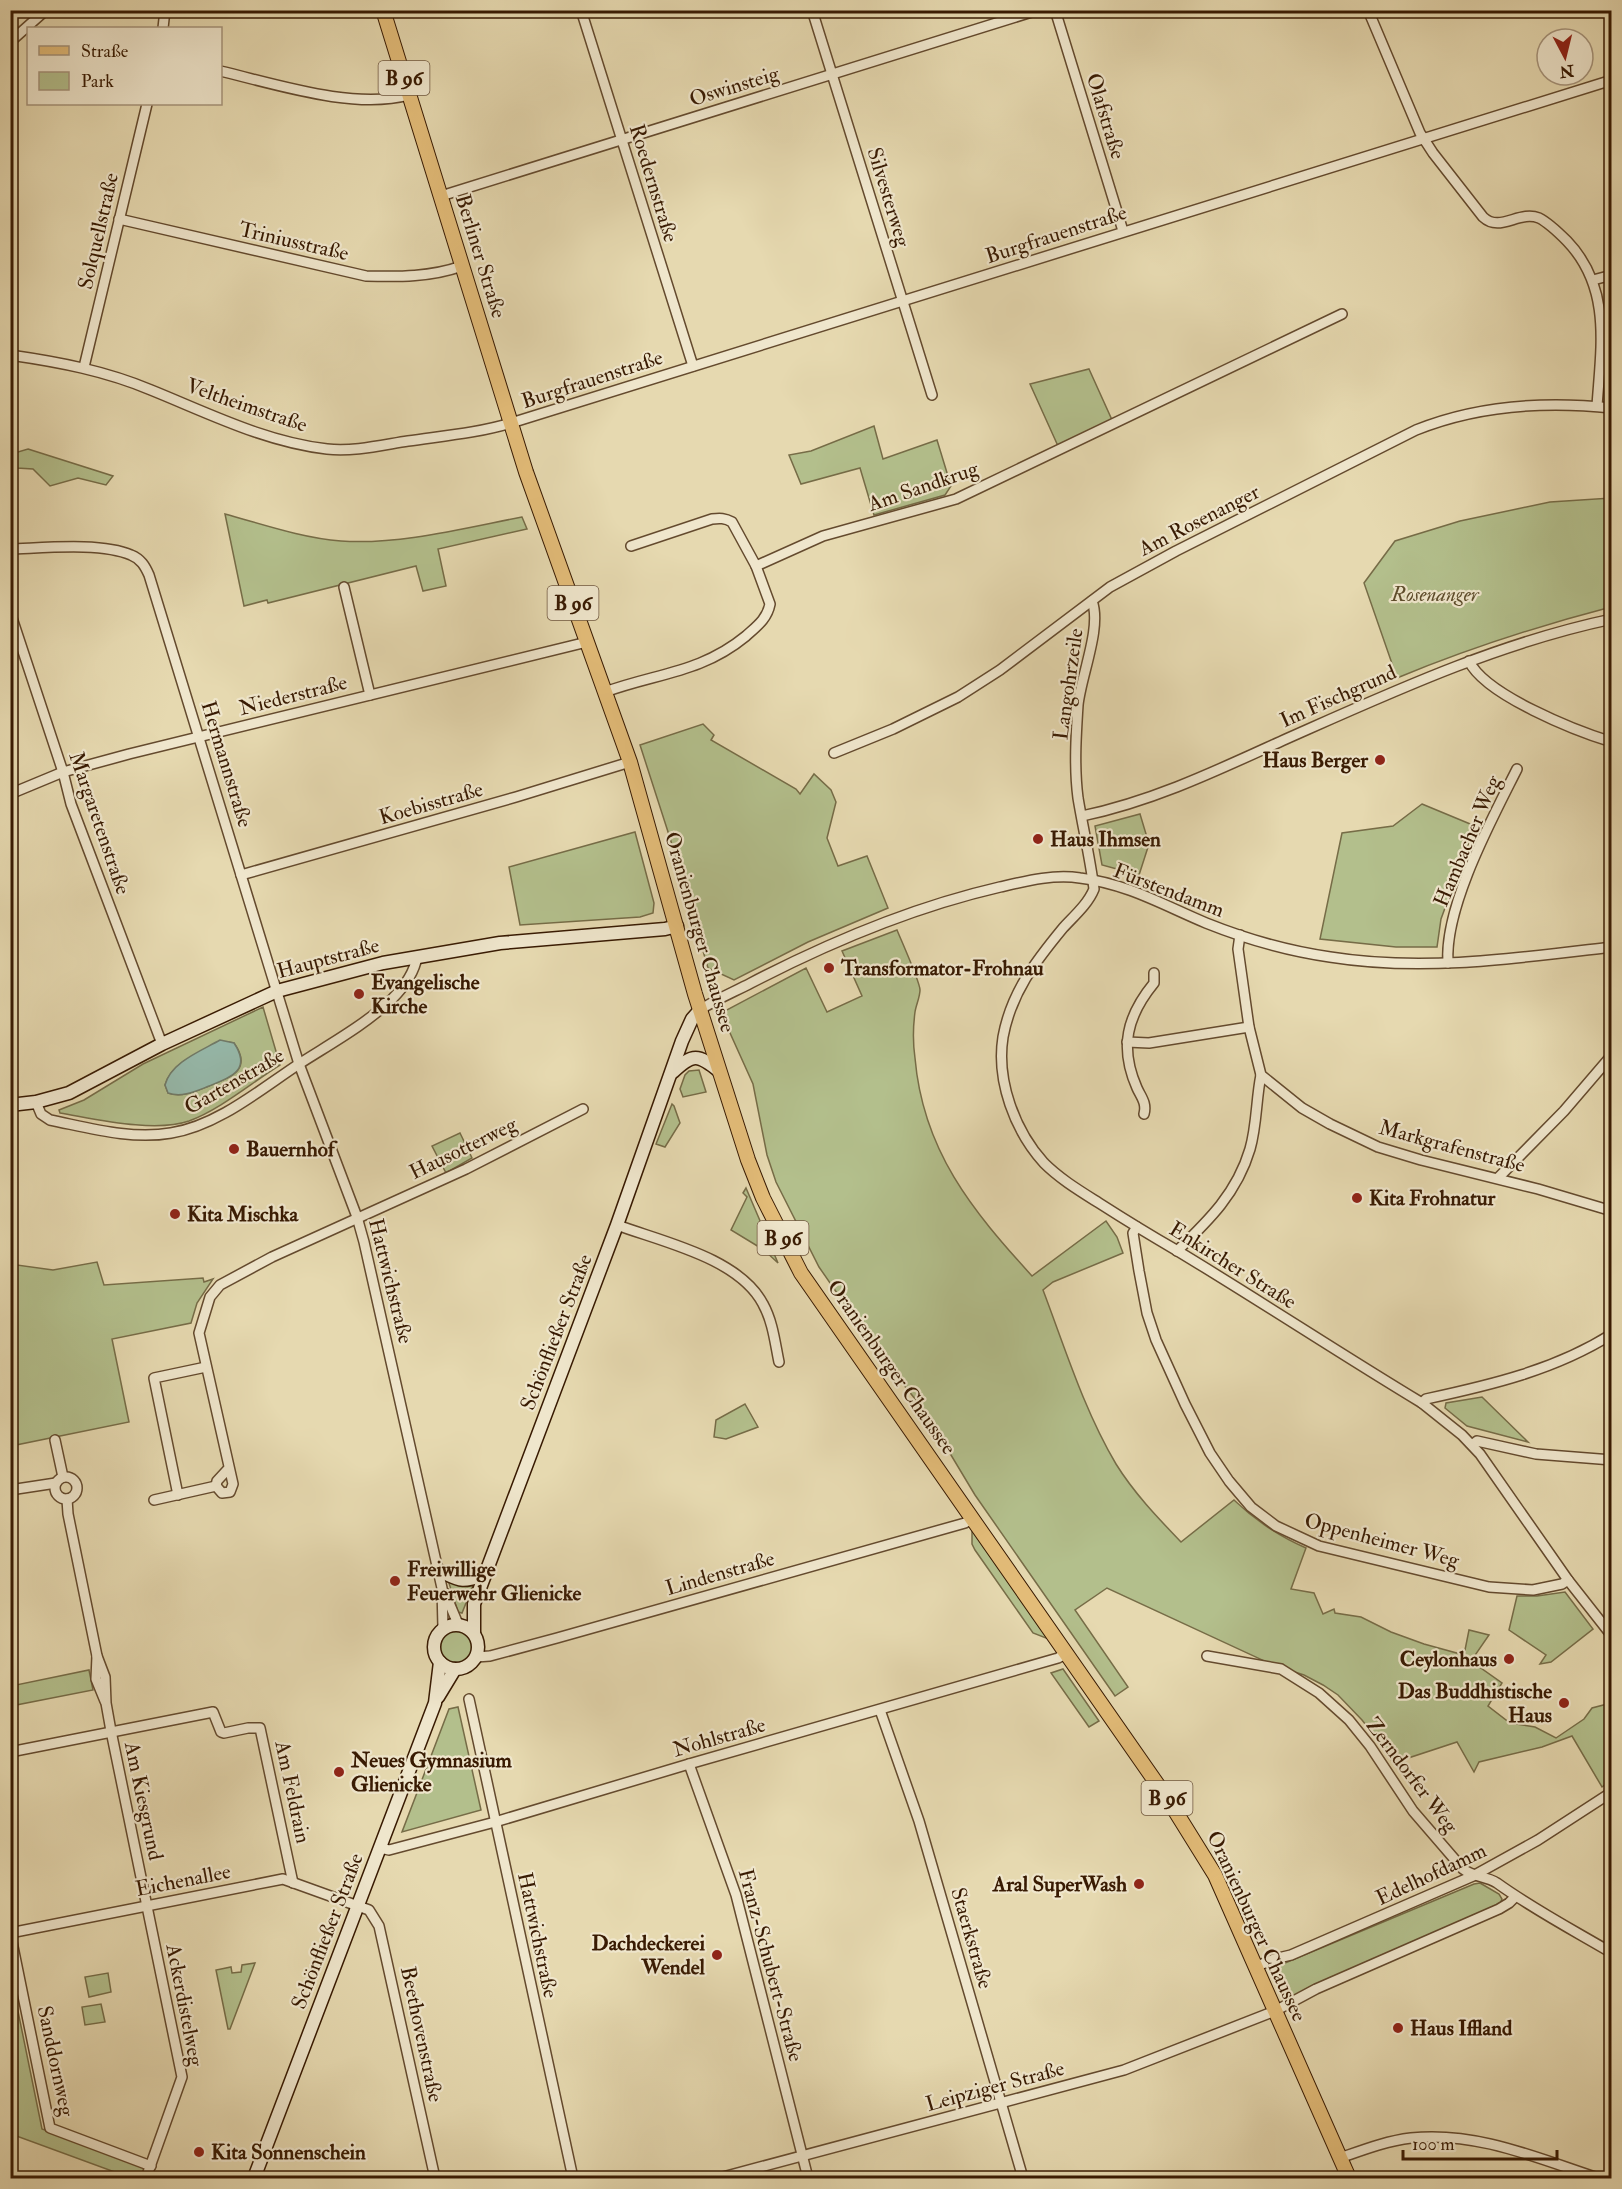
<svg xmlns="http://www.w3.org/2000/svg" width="1622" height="2189" font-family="'IM FELL Double Pica',serif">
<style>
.green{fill:#b3bf8c;stroke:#766c47;stroke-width:1.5;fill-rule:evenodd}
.water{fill:#96baac;stroke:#707a68;stroke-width:1.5}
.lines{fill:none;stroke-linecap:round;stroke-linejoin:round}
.street-casing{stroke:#644a2e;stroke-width:12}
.secondary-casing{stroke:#381a02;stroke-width:15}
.primary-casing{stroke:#381a02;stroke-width:16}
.street{stroke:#efe6cc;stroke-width:9}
.secondary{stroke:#efe6cc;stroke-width:12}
.primary{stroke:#e3bc78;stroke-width:14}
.poi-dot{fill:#8f2418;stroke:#efe6cc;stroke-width:2}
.labels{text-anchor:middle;stroke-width:4.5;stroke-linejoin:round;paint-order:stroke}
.shield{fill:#efe6cc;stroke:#6f573f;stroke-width:1.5}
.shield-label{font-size:20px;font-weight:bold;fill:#381a02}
.street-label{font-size:21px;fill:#381a02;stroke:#efe6cc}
.park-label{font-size:21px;font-style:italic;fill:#5d4c2b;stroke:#efe6cc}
.poi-label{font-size:21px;font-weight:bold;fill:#381a02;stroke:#efe6cc;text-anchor:start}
</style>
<rect width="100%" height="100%" fill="#e6d9b0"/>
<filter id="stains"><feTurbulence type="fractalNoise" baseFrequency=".00333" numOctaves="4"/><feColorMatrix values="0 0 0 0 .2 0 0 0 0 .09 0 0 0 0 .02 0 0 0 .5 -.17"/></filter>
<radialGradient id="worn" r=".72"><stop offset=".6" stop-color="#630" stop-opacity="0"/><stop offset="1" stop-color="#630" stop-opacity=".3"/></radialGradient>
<g class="green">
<path d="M1089 369 1112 420 1058 446 1030 384Z"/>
<path d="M874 426 883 459 937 440 951 486 945 495 874 515 860 468 801 484 789 455 811 451Z"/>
<path d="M28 449 113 476 106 485 78 478 50 486 33 469 17 468 11 465V454Z"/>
<path d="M1611 498V607C1538 626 1467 649 1397 678L1364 583 1395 541 1460 521 1550 502Z"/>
<path d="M225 514C262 524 302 538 341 541 399 545 465 528 522 517L527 529 438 549 446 586 423 591 416 566 268 603 267 600 244 606Z"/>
<path d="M703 724 714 735 711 740 796 789 800 794 814 774 831 790 836 802 827 838 838 866 867 856 888 908 808 942 734 980 708 968 670 838 640 745Z"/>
<path d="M1422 804 1475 826 1441 919 1437 947H1396L1320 939 1342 833 1393 826Z"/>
<path d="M1140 814 1149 844 1139 875 1102 865 1095 826Z"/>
<path d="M635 832 654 903 653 913 640 917 520 925 509 867Z"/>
<path d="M897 930C901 940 920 982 920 990 920 997 916 1005 915 1012 913 1027 913 1044 915 1058 923 1151 972 1210 1032 1276L1106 1221 1117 1237 1123 1253 1053 1282 1043 1290C1065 1348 1084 1410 1116 1464 1134 1493 1157 1517 1181 1542L1234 1500C1256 1521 1278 1536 1306 1548L1291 1589 1314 1593 1323 1614 1334 1609 1335 1613 1361 1617 1391 1632 1424 1644 1464 1655 1469 1630 1489 1635 1471 1661 1502 1683 1488 1706 1510 1723 1535 1727 1556 1738 1584 1719 1592 1708 1611 1703V1780L1602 1787 1572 1736 1542 1747 1479 1762 1474 1772 1457 1742 1393 1763 1381 1744 1362 1720 1338 1695 1323 1685 1304 1675 1273 1665 1107 1588 1075 1610 1128 1687 1115 1696 975 1495 924 1410 882 1358 819 1267 776 1182 767 1155 753 1084 721 1013 806 968 827 1012 862 996 842 951Z"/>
<path d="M263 1007 280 1065C251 1083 221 1109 189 1121 154 1133 96 1119 60 1113L59 1110 84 1100 143 1064ZM228 1042 234 1043C253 1070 231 1077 209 1086 196 1091 182 1098 168 1093L165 1085C173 1058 205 1052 228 1042Z"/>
<path d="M699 1070 706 1092 683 1097 680 1089 685 1075 689 1071Z"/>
<path d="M672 1104 674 1106 680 1123 665 1147 656 1144Z"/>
<path d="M460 1133 472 1158 446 1173 432 1146Z"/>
<path d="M746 1188 778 1263 764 1250 731 1230 747 1197 743 1193Z"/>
<path d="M97 1262 104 1285 203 1278 204 1282 213 1279 197 1303 191 1323 112 1339 129 1422 11 1446 10 1264 53 1270Z"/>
<path d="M1482 1397 1528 1442 1467 1426 1445 1408 1446 1403Z"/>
<path d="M745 1404 758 1427 726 1439 714 1437 716 1420Z"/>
<path d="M972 1531 979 1535 1051 1640 1033 1633 975 1550 972 1544Z"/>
<path d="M448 1580 474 1583 462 1613 458 1612Z"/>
<path d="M1565 1592 1593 1629 1551 1662 1540 1664 1546 1655 1509 1630 1517 1596H1537Z"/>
<circle cx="456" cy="1647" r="17"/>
<path d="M1063 1669 1099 1721 1089 1727 1051 1673Z"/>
<path d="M89 1670 93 1690 11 1706V1686Z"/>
<path d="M458 1707 481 1810 402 1832 449 1709Z"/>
<path d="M1480 1883 1499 1894 1502 1899 1500 1904 1287 1999 1273 1968 1474 1884Z"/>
<path d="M255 1963 230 2029H228L216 1970 231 1967 232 1973 241 1972 242 1965Z"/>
<path d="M10 1972 42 2129 145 2167 141 2178H131L11 2134Z"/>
<path d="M108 1973 111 1992 89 1997 85 1977Z"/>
<path d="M101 2004 105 2022 85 2025 82 2007Z"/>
</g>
<path class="water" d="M220 1040 234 1043C252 1070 231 1077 209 1086 196 1091 182 1098 168 1093L165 1085C171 1062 201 1051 220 1040Z"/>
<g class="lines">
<defs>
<g id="street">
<path d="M581 10 693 366"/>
<path d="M812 10 932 395"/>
<path d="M1055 10 1123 231"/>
<path d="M1368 10 1420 133 1433 153 1483 217C1500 233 1519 210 1539 218 1549 223 1559 233 1567 241 1612 288 1601 347 1597 406"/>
<path d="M163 28 165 10"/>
<path d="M10 42 46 10"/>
<path d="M220 71C276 84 353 110 409 95"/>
<path d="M441 196 1038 10"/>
<path d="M119 219 366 276C399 277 431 277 462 266"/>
<path d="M1593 280 1612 275"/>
<path d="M10 355C59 362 106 371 151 390 208 413 265 442 327 449 353 452 382 445 408 441 442 436 478 433 511 423L1612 80"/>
<path d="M84 367 147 104"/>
<path d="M10 549C43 548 102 542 131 555 141 559 145 566 149 575L299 1064 357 1217 364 1242 442 1588 443 1628"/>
<path d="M756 566 823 536 956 499 1342 314"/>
<path d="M344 587 370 695"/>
<path d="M1092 601C1102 627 1081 676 1078 705 1076 736 1074 767 1078 798 1083 828 1090 858 1094 889 1088 904 1074 916 1063 928 1035 962 1011 993 1003 1037 996 1081 1015 1131 1044 1163 1060 1179 1080 1191 1099 1203 1124 1219 1150 1235 1176 1250 1259 1300 1339 1353 1422 1403L1462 1435 1480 1454 1568 1580 1612 1636"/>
<path d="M10 612 63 772 71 804 162 1044"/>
<path d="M1469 661C1485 695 1576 731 1612 742"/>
<path d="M605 692C657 673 701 673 746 636 757 626 767 619 770 604L756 566 732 522C725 518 720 518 712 519L631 546"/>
<path d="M834 753 893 729 958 697 1000 670 1110 587 1176 551 1416 430C1478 405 1545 401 1612 408"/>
<path d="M10 794 63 772 129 754 587 642"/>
<path d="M1082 816C1154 801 1220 769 1286 739 1392 692 1498 643 1612 619"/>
<path d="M241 875 516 797 630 762"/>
<path d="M1240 935 1238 949 1249 1027 1261 1075 1302 1108 1330 1124 1378 1147 1421 1160 1538 1189 1612 1211"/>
<path d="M1448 963C1444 907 1492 819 1517 769"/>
<path d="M700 1010C716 999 734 992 751 983 830 942 913 907 1000 887 1026 881 1053 874 1080 878 1128 884 1163 905 1206 923 1246 939 1288 951 1330 957 1423 972 1519 958 1612 947"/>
<path d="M1127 1042 1149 1043 1249 1027"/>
<path d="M36 1102 41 1114 50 1120C90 1128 131 1140 171 1133 217 1126 261 1089 299 1064 330 1044 365 1025 392 999 404 987 414 974 417 957"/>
<path d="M1144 1114C1147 1103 1141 1097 1137 1088 1119 1047 1127 1016 1154 983V973"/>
<path d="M1498 1178 1564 1111 1612 1055"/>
<path d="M617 1225C663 1242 739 1258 763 1304 773 1322 775 1343 779 1362"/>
<path d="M1137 1227 1133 1233 1139 1271 1147 1313 1156 1340 1185 1404 1210 1453 1229 1481 1251 1507 1276 1526 1319 1546 1489 1587 1533 1590 1562 1584 1568 1580"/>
<path d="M1177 1251C1209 1220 1237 1193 1250 1149 1257 1125 1256 1099 1261 1075"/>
<path d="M1422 1403 1426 1399C1491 1385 1555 1370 1612 1334"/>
<path d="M55 1440 63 1477"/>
<path d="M1472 1445 1477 1441 1536 1454 1612 1460"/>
<path d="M229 1468 217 1481 216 1486 222 1493 230 1492 233 1484 199 1333 210 1297 220 1285 272 1257 466 1169 583 1109"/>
<circle cx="66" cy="1488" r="11"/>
<path d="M10 1490 56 1483"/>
<path d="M178 1495 154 1378 206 1367"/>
<path d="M67 1499 68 1514 97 1656 105 1677 106 1703 111 1731 182 2077 146 2178"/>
<path d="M154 1500 216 1486"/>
<path d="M445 1593 458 1624"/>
<path d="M97 1656 96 1679 105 1701"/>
<path d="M1207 1656 1281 1669 1319 1693 1349 1720 1370 1746 1413 1811 1463 1869C1473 1877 1486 1876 1497 1883 1533 1909 1573 1930 1612 1953"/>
<path d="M476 1657 490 1656 557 1638 965 1523 973 1518"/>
<path d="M469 1699 573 2178"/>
<path d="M880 1710 919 1821 1023 2178"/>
<path d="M10 1752 213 1712 221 1732 224 1733 248 1728H260L293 1883"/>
<path d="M689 1764 736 1895 808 2178"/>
<path d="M380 1848 389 1850 495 1822 689 1764 1058 1658 1067 1653"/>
<path d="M10 1932 50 2128 151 2166"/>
<path d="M10 1933 283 1879 369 1910 379 1926 435 2178"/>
<path d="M1255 1967 1274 1959 1291 1955 1473 1876 1538 1840 1612 1792"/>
<path d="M1340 2158C1363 2150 1386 2141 1411 2138 1476 2131 1537 2158 1598 2178"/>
<path d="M719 2178 1124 2070 1275 2011 1316 1989 1499 1909 1509 1903 1515 1897"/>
</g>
<g id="secondary">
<path d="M673 1072C693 1053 698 1054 719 1071"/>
<path d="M10 1105 36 1102 69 1093 162 1044 277 991 383 963 500 943 665 929 677 926"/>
<path d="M438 1570C461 1581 460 1583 485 1575"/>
<circle cx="456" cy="1647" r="22"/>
<path d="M474 1633V1604L617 1225 682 1041 692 1019 700 1010"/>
<path d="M438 1697 455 1669"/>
<path d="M254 2178 435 1703 440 1662"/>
</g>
<path id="primary" d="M383 10 526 472 630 762 695 994 748 1160 763 1198 801 1273 1169 1801 1215 1875 1349 2178"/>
</defs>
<use href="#street" class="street-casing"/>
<use href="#secondary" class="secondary-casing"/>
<use href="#primary" class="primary-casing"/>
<use href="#street" class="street"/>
<use href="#secondary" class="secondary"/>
<use href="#primary" class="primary"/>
</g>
<g class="poi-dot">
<circle cx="1380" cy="760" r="6"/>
<circle cx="1038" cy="839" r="6"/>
<circle cx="829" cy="968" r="6"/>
<circle cx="359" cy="994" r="6"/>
<circle cx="234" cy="1149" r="6"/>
<circle cx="1357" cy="1198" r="6"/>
<circle cx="175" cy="1214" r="6"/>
<circle cx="395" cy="1581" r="6"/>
<circle cx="1509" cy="1659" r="6"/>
<circle cx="1564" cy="1703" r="6"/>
<circle cx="339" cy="1772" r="6"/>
<circle cx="1139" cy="1884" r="6"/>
<circle cx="717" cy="1955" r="6"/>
<circle cx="1398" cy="2028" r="6"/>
<circle cx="199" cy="2152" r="6"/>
</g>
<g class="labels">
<g class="shield">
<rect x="378.5" y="61" width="51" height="34" rx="4.5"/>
<rect x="547.5" y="586" width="51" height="34" rx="4.5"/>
<rect x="757.5" y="1221" width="51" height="34" rx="4.5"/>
<rect x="1141.5" y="1781" width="51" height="34" rx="4.5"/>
</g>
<g class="shield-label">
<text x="404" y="85">B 96</text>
<text x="573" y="610">B 96</text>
<text x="783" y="1245">B 96</text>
<text x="1167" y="1805">B 96</text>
</g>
<g class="street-label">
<text transform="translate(734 86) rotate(-17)" y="7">Oswinsteig</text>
<text transform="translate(1106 116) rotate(73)" y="7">Olafstraße</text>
<text transform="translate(654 183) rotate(73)" y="7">Roedernstraße</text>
<text transform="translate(889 197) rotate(73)" y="7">Silvesterweg</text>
<text transform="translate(98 231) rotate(-77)" y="7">Solquellstraße</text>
<text transform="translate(1056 234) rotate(-18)" y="7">Burgfrauenstraße</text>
<text transform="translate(294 241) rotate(13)" y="7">Triniusstraße</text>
<text transform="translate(481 256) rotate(73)" y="7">Berliner Straße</text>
<text transform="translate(592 379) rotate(-18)" y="7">Burgfrauenstraße</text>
<text transform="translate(247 405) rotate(19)" y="7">Veltheimstraße</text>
<text transform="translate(923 486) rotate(-19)" y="7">Am Sandkrug</text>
<text transform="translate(1199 520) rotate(-27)" y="7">Am Rosenanger</text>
<text transform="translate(1068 684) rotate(-82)" y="7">Langohrzeile</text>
<text transform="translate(293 695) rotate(-14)" y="7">Niederstraße</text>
<text transform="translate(1338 696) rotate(-24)" y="7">Im Fischgrund</text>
<text transform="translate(227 764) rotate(73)" y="7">Hermannstraße</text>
<text transform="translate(431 803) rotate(-16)" y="7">Koebisstraße</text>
<text transform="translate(100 823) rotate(71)" y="7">Margaretenstraße</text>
<text transform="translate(1467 841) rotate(-67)" y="7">Hambacher Weg</text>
<text transform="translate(1169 890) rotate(21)" y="7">Fürstendamm</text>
<text transform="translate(700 932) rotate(74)" y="7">Oranienburger Chaussee</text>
<text transform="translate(328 958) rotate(-15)" y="7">Hauptstraße</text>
<text transform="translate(234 1081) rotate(-30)" y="7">Gartenstraße</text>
<text transform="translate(1452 1146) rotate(15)" y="7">Markgrafenstraße</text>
<text transform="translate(463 1148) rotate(-26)" y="7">Hausotterweg</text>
<text transform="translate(1233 1265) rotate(32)" y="7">Enkircher Straße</text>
<text transform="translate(391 1281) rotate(76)" y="7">Hattwichstraße</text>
<text transform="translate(556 1332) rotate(-69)" y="7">Schönfließer Straße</text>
<text transform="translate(892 1367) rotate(55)" y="7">Oranienburger Chaussee</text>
<text transform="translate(1382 1540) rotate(15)" y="7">Oppenheimer Weg</text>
<text transform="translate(720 1573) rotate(-16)" y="7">Lindenstraße</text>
<text transform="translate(719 1737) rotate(-16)" y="7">Nohlstraße</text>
<text transform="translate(1412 1775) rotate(53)" y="7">Zerndorfer Weg</text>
<text transform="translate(293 1792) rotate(78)" y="7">Am Feldrain</text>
<text transform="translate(144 1801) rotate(78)" y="7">Am Kiesgrund</text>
<text transform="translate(1431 1874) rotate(-25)" y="7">Edelhofdamm</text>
<text transform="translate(183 1880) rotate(-11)" y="7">Eichenallee</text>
<text transform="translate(1257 1926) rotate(65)" y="7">Oranienburger Chaussee</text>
<text transform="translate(327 1931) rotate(-69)" y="7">Schönfließer Straße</text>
<text transform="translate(538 1935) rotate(78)" y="7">Hattwichstraße</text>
<text transform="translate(972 1938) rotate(74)" y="7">Staerkstraße</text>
<text transform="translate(771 1965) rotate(75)" y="7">Franz-Schubert-Straße</text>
<text transform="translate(185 2005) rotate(79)" y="7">Ackerdistelweg</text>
<text transform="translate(422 2034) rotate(78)" y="7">Beethovenstraße</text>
<text transform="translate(56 2061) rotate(78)" y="7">Sanddornweg</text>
<text transform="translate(995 2086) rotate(-15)" y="7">Leipziger Straße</text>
</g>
<g class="park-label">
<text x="1435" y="601">Rosenanger</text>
</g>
<g class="poi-label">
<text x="1368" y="767" text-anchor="end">Haus Berger</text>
<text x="1050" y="846">Haus Ihmsen</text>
<text x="841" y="975">Transformator-Frohnau</text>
<text x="371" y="989">Evangelische<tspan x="371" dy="24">Kirche</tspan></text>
<text x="246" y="1156">Bauernhof</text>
<text x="1369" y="1205">Kita Frohnatur</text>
<text x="187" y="1221">Kita Mischka</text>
<text x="407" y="1576">Freiwillige<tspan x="407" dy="24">Feuerwehr Glienicke</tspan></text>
<text x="1497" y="1666" text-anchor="end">Ceylonhaus</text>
<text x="1552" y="1698" text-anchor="end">Das Buddhistische<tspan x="1552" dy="24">Haus</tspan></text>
<text x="351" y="1767">Neues Gymnasium<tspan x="351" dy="24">Glienicke</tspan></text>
<text x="1127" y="1891" text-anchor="end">Aral SuperWash</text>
<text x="705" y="1950" text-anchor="end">Dachdeckerei<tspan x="705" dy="24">Wendel</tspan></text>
<text x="1410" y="2035">Haus Iffland</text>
<text x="211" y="2159">Kita Sonnenschein</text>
</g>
</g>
<rect width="1622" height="2189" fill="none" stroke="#e6d9b0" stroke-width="36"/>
<rect x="12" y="12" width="1598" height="2165" fill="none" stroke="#381a02" stroke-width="3"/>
<rect x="18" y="18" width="1586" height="2153" fill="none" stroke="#381a02" stroke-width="1.5"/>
<rect x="27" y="27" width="195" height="78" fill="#efe6cc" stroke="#a6947b" stroke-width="1.5"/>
<rect x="39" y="46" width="30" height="9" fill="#e3bc78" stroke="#a6947b" stroke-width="1.5"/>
<text x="81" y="57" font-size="18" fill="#381a02">Straße</text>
<rect x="39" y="72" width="30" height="18" fill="#b3bf8c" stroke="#a6947b" stroke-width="1.5"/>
<text x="81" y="87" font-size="18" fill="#381a02">Park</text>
<g transform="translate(1565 57) rotate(173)"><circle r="28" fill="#efe6cc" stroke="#a6947b" stroke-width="1.5"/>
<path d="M0-4.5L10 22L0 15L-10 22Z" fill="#8f2418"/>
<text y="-9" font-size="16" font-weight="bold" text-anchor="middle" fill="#381a02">N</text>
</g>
<path d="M1403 2150v9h154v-9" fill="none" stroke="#381a02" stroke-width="3"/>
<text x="1412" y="2150" font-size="18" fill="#381a02" stroke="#efe6cc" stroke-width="4.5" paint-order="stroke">100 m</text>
<rect width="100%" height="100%" filter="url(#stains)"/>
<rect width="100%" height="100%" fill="url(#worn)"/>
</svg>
